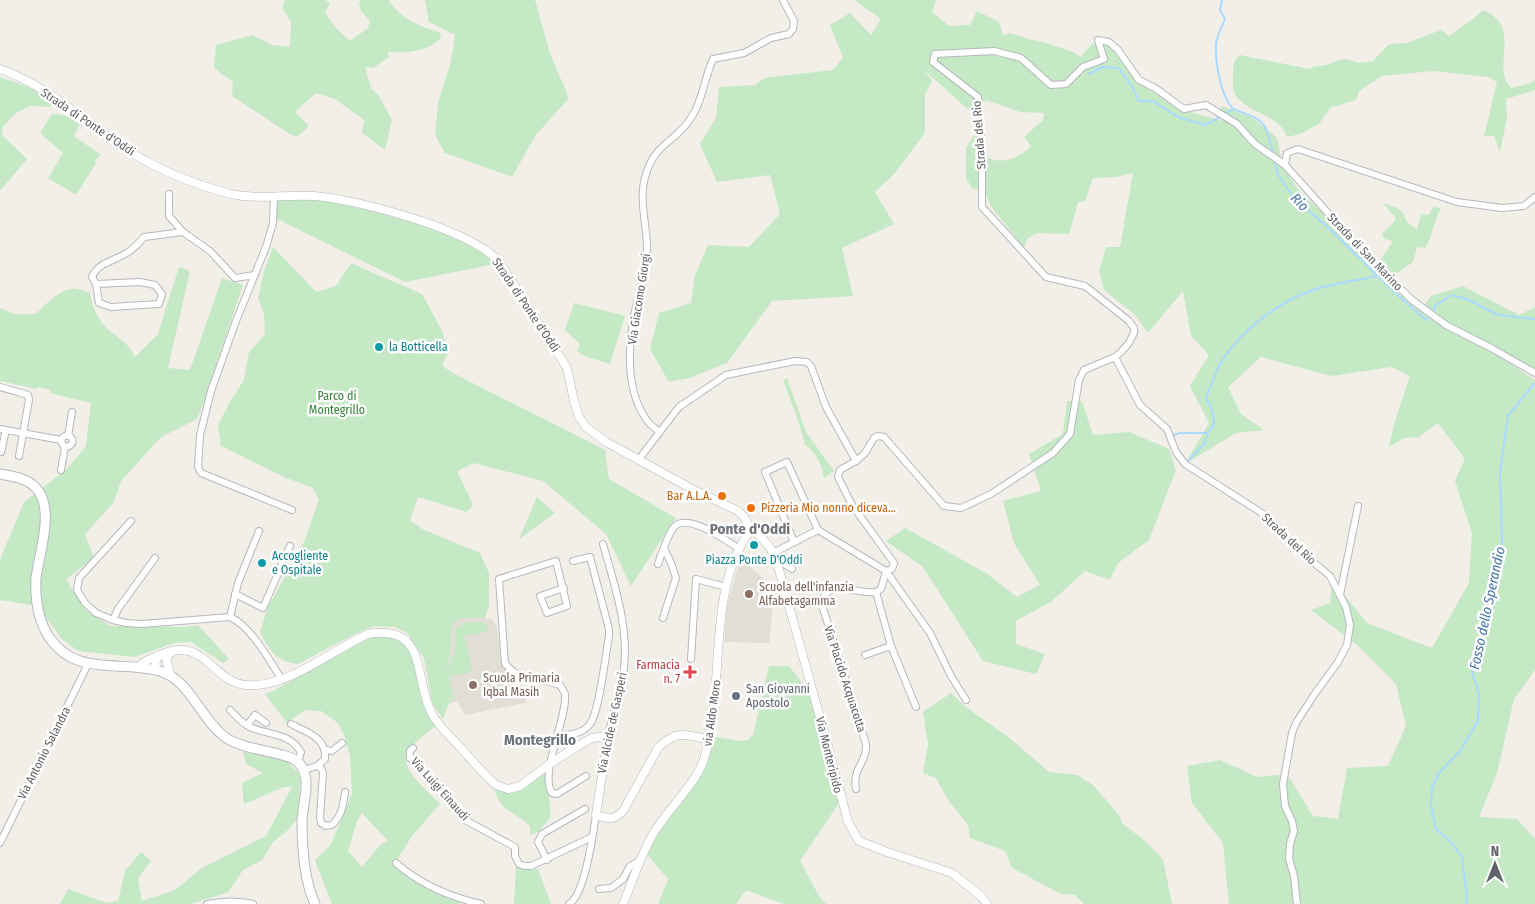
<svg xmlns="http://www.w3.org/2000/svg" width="1535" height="904" font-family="'Fira Sans Condensed',sans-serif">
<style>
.education{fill:#e1ded6}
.green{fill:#c5e8c5;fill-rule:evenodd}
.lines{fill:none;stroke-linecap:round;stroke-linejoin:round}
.stream{stroke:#aadaff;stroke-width:2}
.minor-casing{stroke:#b5b8bc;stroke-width:8}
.tertiary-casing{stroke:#b5b8bc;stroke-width:9}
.secondary-casing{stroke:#b6babf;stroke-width:11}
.minor{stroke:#fff;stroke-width:6}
.tertiary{stroke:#fff;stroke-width:8}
.secondary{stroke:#fff;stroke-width:9}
.culture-dot{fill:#0f9aa8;stroke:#fff;stroke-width:2}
.food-dot{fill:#e8710a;stroke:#fff;stroke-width:2}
.education-dot{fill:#8d6e63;stroke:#fff;stroke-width:2}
.health-dot{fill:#e0444e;stroke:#fff;stroke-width:2}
.worship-dot{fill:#6b7280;stroke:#fff;stroke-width:2}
.labels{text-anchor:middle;stroke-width:5;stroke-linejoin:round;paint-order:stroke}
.street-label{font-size:12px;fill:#5f6368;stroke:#fff}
.culture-label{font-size:12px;fill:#0d838f;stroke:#fff;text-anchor:start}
.park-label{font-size:12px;fill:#348238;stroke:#fff}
.food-label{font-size:12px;fill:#c56008;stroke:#fff;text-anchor:end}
.education-label{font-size:12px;fill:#785e54;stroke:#fff;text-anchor:start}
.health-label{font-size:12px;fill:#be3a42;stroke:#fff;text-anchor:end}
.worship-label{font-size:12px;fill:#5b616d;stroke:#fff;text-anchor:start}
.water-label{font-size:14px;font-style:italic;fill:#4174aa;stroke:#fff}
.quarter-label{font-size:15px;font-weight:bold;fill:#70757a;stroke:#fff}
</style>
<rect width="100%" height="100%" fill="#f1efe8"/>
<g class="education">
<path d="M740 558 763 578 770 592 772 613 769 643 724 642 727 607Z"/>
<path d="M461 618H485L493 620 497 627 501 663 512 680V685L528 692 525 703 465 715 457 702 449 704 444 675 451 652 452 624Z"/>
</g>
<g class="green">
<path d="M285 0H325L330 3 325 13 337 29 350 41 368 28 370 21 361 11 359 3 361 0H389C398 17 421 28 440 32L441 37C430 52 406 53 388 52L389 57 373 68 365 67 371 88 379 96 392 120 385 150 362 133 364 120 335 99 316 93 295 112 309 126 297 137 290 134 232 96 233 82 214 68 216 45 252 35 272 45 290 47 291 22 282 8Z"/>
<path d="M425 0H535L550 54 569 98 535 136 512 177 445 153 435 135 438 103 451 61 455 35 429 22Z"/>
<path d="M854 0H936L932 12 949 26 970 25 977 11 999 22 1003 35 1011 33 1028 39 1043 42 1073 52 1081 57 1092 44H1106L1120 58 1135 79 1152 91 1180 109 1222 121 1221 106 1252 117 1277 138 1283 166 1296 187 1350 240 1368 262 1431 319 1495 354 1535 380V670L1514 699 1497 773 1479 817 1517 819 1535 839V904H1229L1223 843 1192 803 1187 766 1220 760 1257 777 1287 774 1313 816 1338 819 1347 768 1388 766 1406 726 1396 684 1357 645 1311 610 1330 603 1332 580 1367 623 1432 648 1469 583 1472 533 1455 481 1465 459 1438 423 1419 437 1404 438 1389 447 1394 424 1410 376 1391 367 1331 376 1261 357 1228 387 1241 414 1264 430 1236 433 1185 464 1209 423 1190 386 1209 355 1191 336 1183 291 1148 333 1135 315 1104 290 1099 271 1106 247H1120L1133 173 1116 177 1093 178 1085 201 1078 202 1069 234 1037 233 1027 239 1024 248 990 205 985 191 972 188 966 178V148L971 139 977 133V147C981 151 988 158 994 160 1007 163 1022 156 1031 146L1024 137 1043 120 1044 113 1020 112 986 100 972 113 923 69 932 80 925 95V133L894 174 875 192 894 224 842 248 853 296 772 301 727 363 689 378 669 382 650 349 659 313 691 303 695 275 708 245 749 247 780 214 770 175 717 182 700 144 716 118 719 87 756 85 764 78 833 70 843 58 830 25 850 13 871 35 881 19Z"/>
<path d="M1483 10C1524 27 1490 66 1511 88L1528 84 1535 80V90L1506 99 1507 117 1500 153 1494 136H1484L1497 82 1488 77 1433 71 1382 76 1359 91 1356 100 1330 108 1319 124 1300 134 1287 137C1278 112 1243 113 1234 92 1232 87 1233 81 1233 76 1233 67 1233 60 1240 55L1310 69 1313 67 1327 65 1339 60 1347 59 1358 63 1373 61 1389 44 1407 43 1441 30 1449 36 1473 19Z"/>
<path d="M0 77 28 87 53 101 50 107 30 106 16 113 2 128 3 136 27 159 0 191Z"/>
<path d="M52 114 64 115 80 124 74 136 101 155 95 160 96 163 76 195 48 178 63 153 40 133Z"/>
<path d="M274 196 333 198 453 234 500 263 405 282 273 217Z"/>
<path d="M1383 203 1397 208 1404 214C1405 222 1411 225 1417 229L1421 214 1429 215 1434 206 1441 209C1433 221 1433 236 1425 248L1417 247 1413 262 1393 276 1379 262 1393 241 1385 239 1382 235C1385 228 1394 225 1396 218Z"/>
<path d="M273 247 316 292 336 286 351 263 422 294 440 327 449 350 442 366 453 373 605 450 609 479 676 518 631 586 606 534 543 481 474 463 457 471 473 505 467 512 418 497 410 520 422 529 480 553 489 573V606L485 618H461L452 624 451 652 446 671 455 653 456 629 464 623 486 622 488 631 465 636 472 672 449 677 454 700 450 701 443 719 432 703 424 658 407 633 395 627 375 626 357 633 298 664C276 661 270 652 260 632L268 607 304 542 319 500 313 488 284 477 221 446 218 425 231 400 244 380 249 352 265 334 264 313 258 299 264 271Z"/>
<path d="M179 267 190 271 168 368 190 370 222 278 243 285 202 407 197 419 161 437 121 481 114 502 85 534 94 558 66 579 85 610 111 626 186 627 198 625 229 659 223 663 191 642 174 643 134 657 78 651 61 638 38 606 1 600 0 601V560L24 502 68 468 86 446 91 403 50 393V390L38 387 36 389 0 381V308L15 314H36C45 305 58 291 71 289 77 287 85 292 90 293 92 304 95 314 102 323 114 338 125 337 135 357L158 334Z"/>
<path d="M1463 286 1519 315 1535 307V372L1460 330 1424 306 1431 296Z"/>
<path d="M574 303 625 316 610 364 584 356 577 351 580 344 565 330Z"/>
<path d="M787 378 806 432 834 471 824 478C821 463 817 453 805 445L798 420 783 380Z"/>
<path d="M1067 401H1082L1093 435 1129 432 1169 449 1176 470 1149 540 1118 563 1110 580 1085 571 1052 601 1016 621V644L1045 654 1036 674 983 661 923 567 886 541 905 528 986 573 1017 597 1040 585 1014 543 1003 501 1041 491 1029 454 1063 434Z"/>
<path d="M537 497 555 513 519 539Z"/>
<path d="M381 635C404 638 415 649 419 673 420 683 419 695 423 704 426 711 432 719 437 724 431 730 411 745 408 751 398 769 429 792 440 804L412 836 395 863 394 866 414 880 460 902V904H332L315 860 330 846 352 794 350 756 345 738 338 723 321 711 305 710 287 723 265 694 273 691 368 638ZM362 813 388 841 381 844 362 867 348 851 357 821Z"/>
<path d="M769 666H789L816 701 841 800 800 861 819 896 826 904H784L746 890 736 904H658L668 879 645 852 704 761 716 737 740 741 748 740 753 735Z"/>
<path d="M951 693 966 707 1008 737 1049 772 1077 775 1093 785 1119 815 1122 823 1145 841 1163 859 1172 904H1084L1075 895 1061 894 1012 868 1005 851 970 838 968 825 948 800 936 778 923 773 928 744 923 712Z"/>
<path d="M243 751 285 760 297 771 300 779 298 818 287 831 273 842 262 860 243 870 228 892 191 904H60L68 889 107 903 118 901 125 871 141 852 151 861 138 878 142 901 175 890 202 868 266 836 292 787H284L244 804 242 783 263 773 246 764Z"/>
<path d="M546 772 551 816 540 831 530 835V826C514 811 499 811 494 788 518 798 527 786 546 772Z"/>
<path d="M516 867 538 869 551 904H514Z"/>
</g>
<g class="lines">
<g class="stream">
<path d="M1222 0 1220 10 1225 19C1222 27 1216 37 1216 45 1215 63 1221 96 1233 109"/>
<path d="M1089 74 1102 67 1119 68 1133 88 1139 101H1153L1178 117 1205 125 1220 117"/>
<path d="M1224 114 1233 109C1266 121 1264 119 1273 153"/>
<path d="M1274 160 1278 175 1294 198 1331 230 1394 292 1426 320 1430 315"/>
<path d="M1433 312 1435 306 1451 295 1467 299 1498 315 1535 319"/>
<path d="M1172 436 1179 433H1208"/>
<path d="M1188 461 1204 444 1208 433 1212 428 1214 421 1212 410 1206 398C1211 385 1215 371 1223 359 1242 330 1280 301 1313 290 1334 283 1356 281 1377 276"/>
<path d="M1466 904 1467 896 1462 857 1452 843 1436 829 1431 806 1432 787 1439 773 1460 751 1478 721 1479 694 1472 672 1483 640 1489 595 1502 541 1500 472 1508 416 1534 384"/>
</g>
<defs>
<g id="minor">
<path d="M169 194V216L183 232 210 251 235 278 255 275"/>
<path d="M274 196 273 223 266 247 236 321 211 391 200 435 198 467 201 473 292 510"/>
<path d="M1535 197 1524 206 1502 208 1457 202 1298 149 1287 153 1285 165 1363 252 1412 300 1446 325 1493 349 1535 373"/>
<path d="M96 284 99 303 111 307 159 304 162 294 155 285 140 282 96 284 92 277C98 263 111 262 123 255 132 251 138 244 144 237L183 232"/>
<path d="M1115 357 1140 405 1167 429 1176 452 1185 464 1268 517 1295 547 1330 576 1346 607 1350 625 1347 645 1338 662 1314 695 1296 723 1292 733 1283 784 1285 806 1292 821 1294 831 1290 844 1289 859 1294 876 1297 904"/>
<path d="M0 387 28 395 29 400 19 456"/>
<path d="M0 429 61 440"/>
<path d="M659 432C655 428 649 424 646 419 626 390 628 349 634 316 638 296 645 277 647 257 649 229 637 201 646 174 655 144 673 143 688 122 702 105 704 79 713 59L744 53 771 38 789 34 793 29 794 21 783 0"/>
<circle cx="67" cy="441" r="5.5"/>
<path d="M68 436 72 412"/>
<path d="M1 452 6 430"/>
<path d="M639 459 679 407 726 375 795 361 807 362 811 366 826 407 856 461 840 470 838 477 852 505 894 563 892 569 886 571 818 530 773 553"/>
<path d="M856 461 865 453 874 438 878 436 884 437 944 506 961 508 991 494 1053 453 1070 434 1079 380 1084 370 1115 357 1121 352 1129 343 1134 333V328L1129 321 1085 286 1046 277 982 207V156L978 97 933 62 935 54 994 51 1021 58 1051 85 1066 84 1083 67 1104 59 1098 40 1109 42 1118 50 1139 80 1155 88 1184 109 1206 105 1237 124 1255 144 1285 165"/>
<path d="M61 470 65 447"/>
<path d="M131 521 79 578 77 590 85 603 96 613 113 620 126 623 142 624 230 617"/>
<path d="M259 531 238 583 230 617C252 627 269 660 282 680"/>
<path d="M794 542 765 472 787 462 818 530"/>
<path d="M603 544C614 584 629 626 624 668 621 691 613 713 608 736"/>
<path d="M776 559 792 569"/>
<path d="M658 564C661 555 669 533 674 527 687 512 726 540 738 548"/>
<path d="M886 571 930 633 951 676 966 700"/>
<path d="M564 588 540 596 547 613 567 606 556 561 499 579 505 664 515 673 560 685C562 689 565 692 565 695 567 720 539 773 552 793L557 794 586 776"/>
<path d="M876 592 891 646 916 707"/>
<path d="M235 594 263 608 290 546"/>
<path d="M1340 595 1358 506"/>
<path d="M663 618 676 578 671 563 664 548"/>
<path d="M113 620 118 609 155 558"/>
<path d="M865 655 891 646"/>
<path d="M691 659 696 579 726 587"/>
<path d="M230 710C235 715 241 722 248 726 267 736 288 731 301 752L298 762"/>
<path d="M291 724C307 732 327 738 325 759L317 766 304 770"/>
<path d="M247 725 255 715 266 723"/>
<path d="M558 735C568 736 584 733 590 724 599 713 606 653 609 636V629L590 557 573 561"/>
<path d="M413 748 410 751V758L465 820 515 847V856L519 864 525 866H531L592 837"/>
<path d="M326 750 332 751 342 743"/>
<path d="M317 766 321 768 323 773 320 817 321 823 326 826 332 825C342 815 343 806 345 792"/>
<path d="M856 789C852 767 867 764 866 744L821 602C832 576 855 595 876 592L881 589 886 571"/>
<path d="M0 843 88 664"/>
<path d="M547 860 538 842 542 834 585 809"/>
<path d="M396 863C420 884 450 897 481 904"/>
<path d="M599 889 611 888 623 879 630 866 641 860"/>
<path d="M207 904C222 901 237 900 253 904"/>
<path d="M569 904C585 895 593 834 596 815"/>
</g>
<g id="tertiary">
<path d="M0 69C37 82 68 107 100 130 109 136 117 145 127 150 159 170 195 185 231 194 258 200 287 194 314 196 357 199 473 230 500 263L567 368 574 401 579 417 586 427 606 442 694 490 738 511 744 517 748 524"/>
<path d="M756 532 769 546 776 559 829 750 848 822 859 841 887 852 952 873 981 896 987 904"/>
<path d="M138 667 144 662 159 655"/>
<path d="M157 670C154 663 156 657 162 654 205 636 212 682 246 685 286 689 332 650 368 634 429 624 413 678 432 714 438 726 450 736 459 746 471 759 482 773 496 785L508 789 520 786 551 763 578 746 592 738 608 736 596 815C609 819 613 821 623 811L658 748C675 730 687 734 709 740"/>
<path d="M170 674 166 658 172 652"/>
<path d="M623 904C633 881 640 856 653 834 666 811 697 783 704 759 726 690 706 594 748 534"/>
</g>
<path id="secondary" d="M0 474C11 476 26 478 35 487 56 507 39 553 36 578 35 598 38 620 49 637 75 676 117 661 156 670 190 677 199 718 225 737 243 751 288 751 299 763 313 779 302 804 302 822 302 848 304 880 315 904"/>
</defs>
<use href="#minor" class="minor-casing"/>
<use href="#tertiary" class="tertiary-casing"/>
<use href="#secondary" class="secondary-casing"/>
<use href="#minor" class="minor"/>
<use href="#tertiary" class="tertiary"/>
<use href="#secondary" class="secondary"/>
</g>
<g class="culture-dot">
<circle cx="379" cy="347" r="5"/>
<circle cx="754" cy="545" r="5"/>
<circle cx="262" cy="563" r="5"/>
</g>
<g class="food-dot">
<circle cx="722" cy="496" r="5"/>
<circle cx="751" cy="508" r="5"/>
</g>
<g class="education-dot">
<circle cx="749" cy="594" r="5"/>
<circle cx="473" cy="685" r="5"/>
</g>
<path class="health-dot" d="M687.5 664.5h5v5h5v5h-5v5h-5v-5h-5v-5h5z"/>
<circle class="worship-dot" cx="736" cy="696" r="5"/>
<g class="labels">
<g class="street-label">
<text transform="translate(88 122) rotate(34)" y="4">Strada di Ponte d'Oddi</text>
<text transform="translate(979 135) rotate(-94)" y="4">Strada del Rio</text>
<text transform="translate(1365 252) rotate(46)" y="4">Strada di San Marino</text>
<text transform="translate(639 299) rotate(-81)" y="4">Via Giacomo Giorgi</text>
<text transform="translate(526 305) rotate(56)" y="4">Strada di Ponte d'Oddi</text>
<text transform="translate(1289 539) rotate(43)" y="4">Strada del Rio</text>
<text transform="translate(845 679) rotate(72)" y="4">Via Placido Acquacotta</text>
<text transform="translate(712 713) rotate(-82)" y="4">via Aldo Moro</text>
<text transform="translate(612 723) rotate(-78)" y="4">Via Alcide de Gasperi</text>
<text transform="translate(44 753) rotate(-63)" y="4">Via Antonio Salandra</text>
<text transform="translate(829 755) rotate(76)" y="4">Via Monteripido</text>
<text transform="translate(440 789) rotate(48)" y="4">Via Luigi Einaudi</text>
</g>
<g class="culture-label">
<text x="389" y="351">la Botticella</text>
<text x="272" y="560">Accogliente<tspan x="272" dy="14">e Ospitale</tspan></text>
<text x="754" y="564" text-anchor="middle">Piazza Ponte D'Oddi</text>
</g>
<g class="park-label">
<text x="337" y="400">Parco di<tspan x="337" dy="14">Montegrillo</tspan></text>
</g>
<g class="food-label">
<text x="712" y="500">Bar A.L.A.</text>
<text x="761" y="512" text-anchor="start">Pizzeria Mio nonno diceva...</text>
</g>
<g class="education-label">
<text x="759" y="591">Scuola dell'infanzia<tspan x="759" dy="14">Alfabetagamma</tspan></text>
<text x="483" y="682">Scuola Primaria<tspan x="483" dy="14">Iqbal Masih</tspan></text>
</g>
<g class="health-label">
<text x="680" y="669">Farmacia<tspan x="680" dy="14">n. 7</tspan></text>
</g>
<g class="worship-label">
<text x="746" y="693">San Giovanni<tspan x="746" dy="14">Apostolo</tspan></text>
</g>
<g class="water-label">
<text transform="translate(1300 202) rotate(46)" y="5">Rio</text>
<text transform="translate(1487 608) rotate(-78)" y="5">Fosso dello Sperandio</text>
</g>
<g class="quarter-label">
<text x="750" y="534">Ponte d'Oddi</text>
<text x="540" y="745">Montegrillo</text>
</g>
</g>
<g transform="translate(1495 864)" stroke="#ffffff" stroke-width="4" paint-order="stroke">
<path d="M0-4L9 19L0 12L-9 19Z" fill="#5f6368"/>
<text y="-8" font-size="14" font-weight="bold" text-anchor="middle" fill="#5f6368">N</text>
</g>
</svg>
